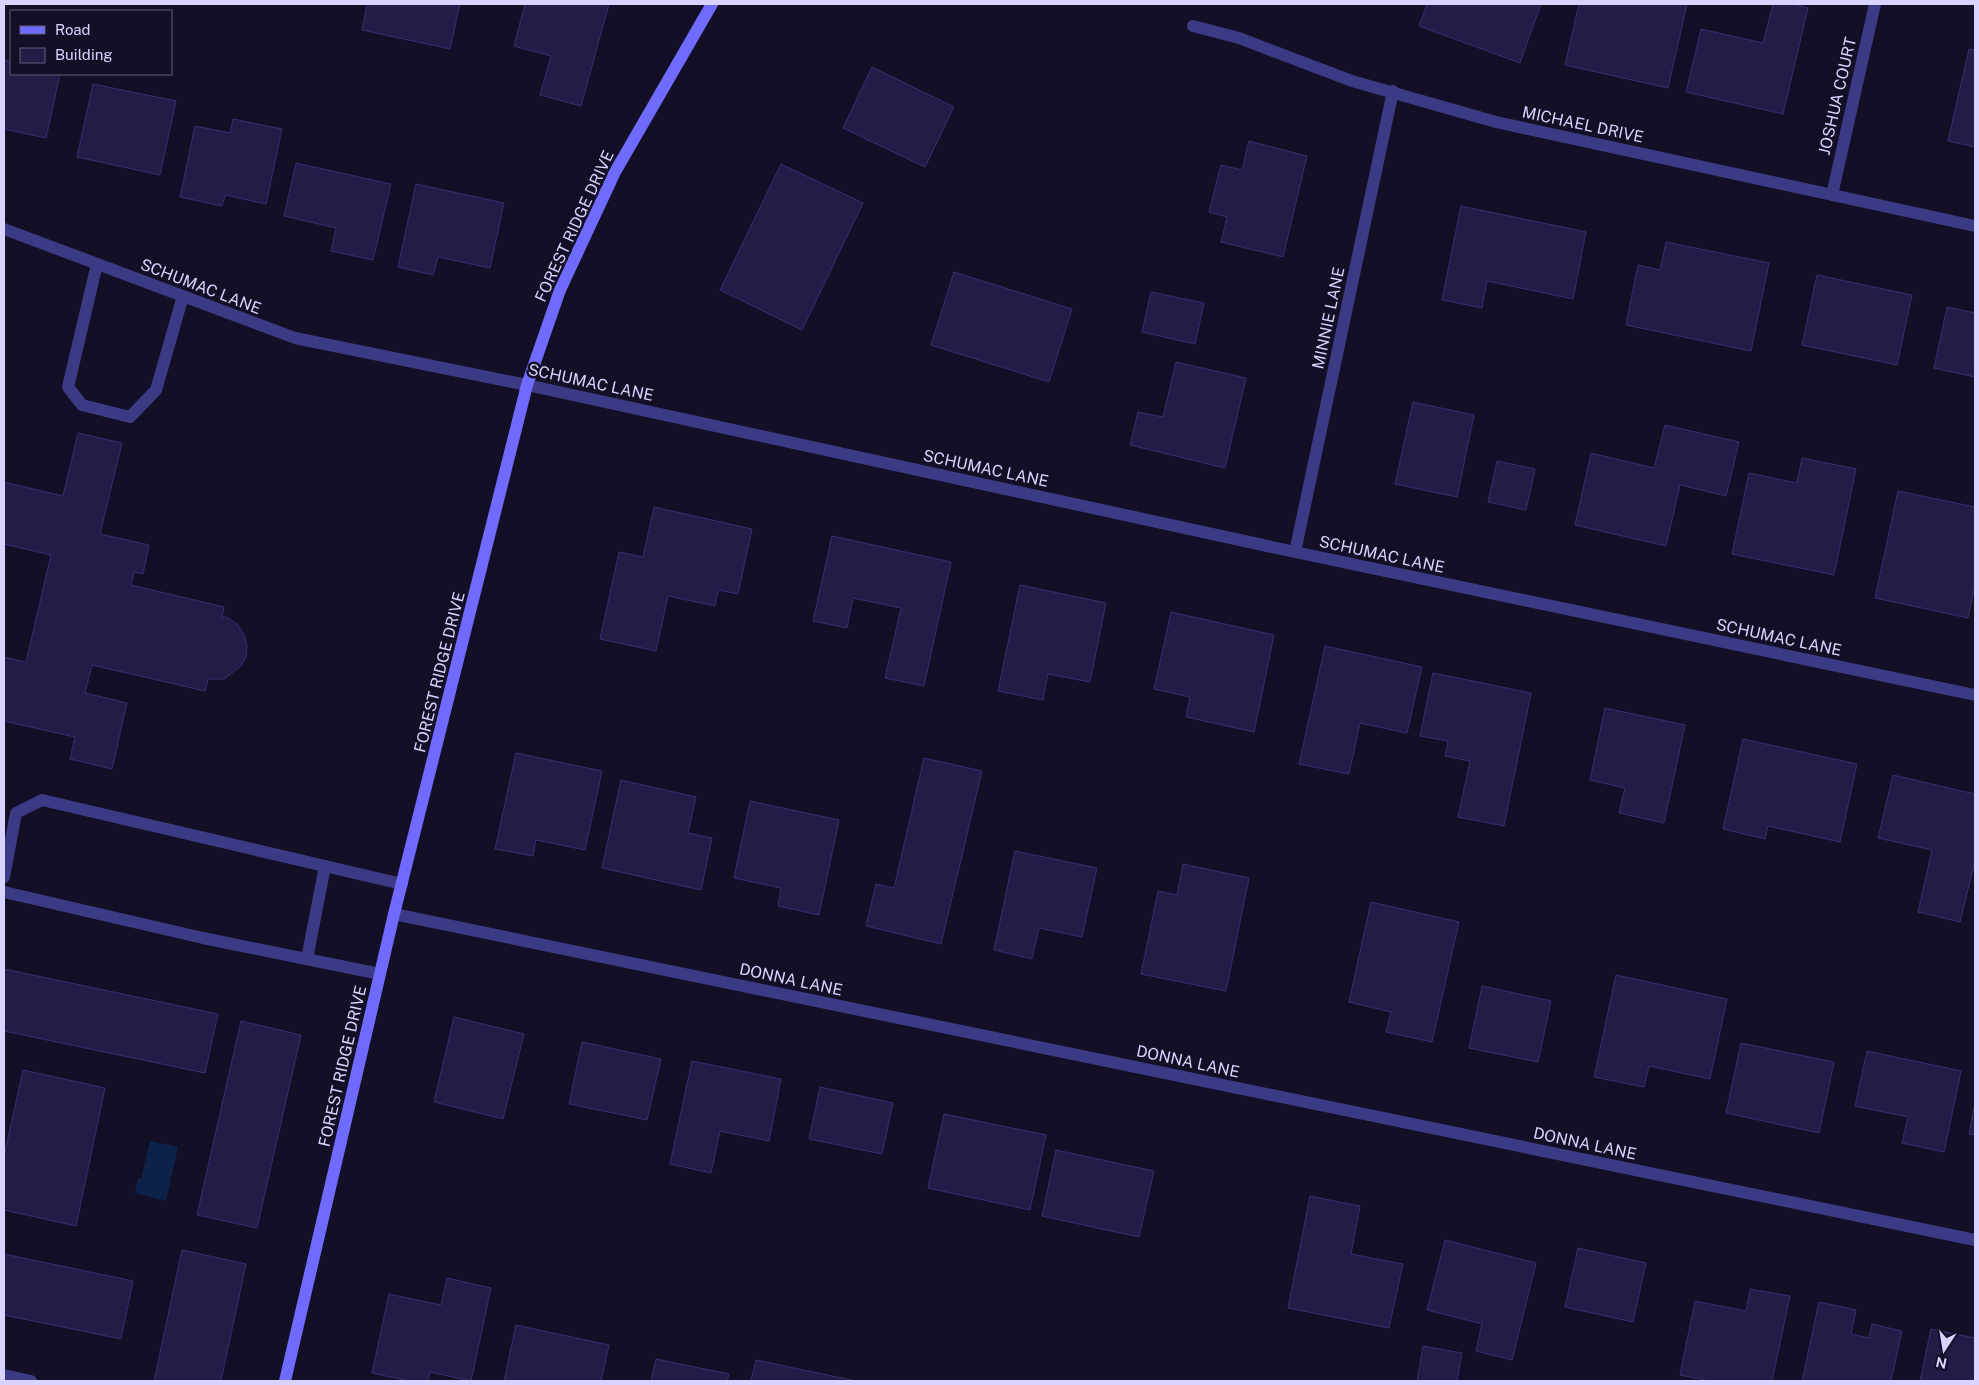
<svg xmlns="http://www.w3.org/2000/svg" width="1979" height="1385" font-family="'Public Sans',sans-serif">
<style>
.water{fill:#0c2248}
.building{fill:#241b47;stroke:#3b2d73}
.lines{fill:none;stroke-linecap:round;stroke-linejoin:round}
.service{stroke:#3d3a85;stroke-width:12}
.minor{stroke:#3d3a85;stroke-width:12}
.tertiary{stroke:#3d3a85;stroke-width:12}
.secondary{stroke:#6f6bff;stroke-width:12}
.labels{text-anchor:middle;stroke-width:5;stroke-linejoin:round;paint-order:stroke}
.street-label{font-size:16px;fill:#d9d4ff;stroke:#130f26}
</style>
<rect width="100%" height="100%" fill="#130f26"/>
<path class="water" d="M150 1141 178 1147 166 1201 135 1193 138 1178 141 1179Z"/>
<g class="building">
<path d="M367 4H460L450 49 362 30Z"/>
<path d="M525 4H609L581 106 540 95 551 56 514 46Z"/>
<path d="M1427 4H1541L1520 63 1419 26Z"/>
<path d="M1579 4H1687L1668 88 1565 65Z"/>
<path d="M1773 4H1791L1808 8 1783 114 1686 92 1701 29 1763 43Z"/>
<path d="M1969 49 1975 50V147L1948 141Z"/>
<path d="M4 60 11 61V74H60L46 138 4 129Z"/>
<path d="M872 67 954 107 925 167 843 128Z"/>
<path d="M93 84 176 101 160 175 77 157Z"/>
<path d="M233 119 282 129 266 204 225 195 222 206 180 197 195 126 230 133Z"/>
<path d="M1249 141 1307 156 1283 257 1221 242 1227 217 1209 212 1221 165 1242 170Z"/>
<path d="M296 163 391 184 373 260 331 251 336 228 284 216Z"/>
<path d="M781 164 863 203 802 330 720 290Z"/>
<path d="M416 184 504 203 490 268 438 257 433 275 398 267Z"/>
<path d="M1461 206 1586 232 1573 299 1487 281 1482 308 1442 300Z"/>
<path d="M1666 242 1769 263 1751 351 1626 325 1638 265 1660 270Z"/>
<path d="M954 272 1072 309 1049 382 931 345Z"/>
<path d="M1817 275 1912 295 1897 365 1802 345Z"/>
<path d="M1151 292 1204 303 1195 344 1142 332Z"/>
<path d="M1947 307 1975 313V377L1934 368Z"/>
<path d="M1176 362 1246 378 1225 468 1130 445 1138 412 1163 417Z"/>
<path d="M1413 402 1474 415 1457 497 1395 484Z"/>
<path d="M1665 425 1739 442 1726 496 1680 485 1666 546 1575 525 1591 453 1654 468Z"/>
<path d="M78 433 122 443 100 534 149 545 143 574 134 572 131 585 224 607 222 617H227L237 624 244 634 247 645 246 657 241 666 224 679H208L205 691 92 665 85 693 127 703 112 769 70 759 75 737 4 721V657L26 662 51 555 4 544V482L63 496Z"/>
<path d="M1802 458 1856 469 1834 575 1732 554 1749 473 1797 483Z"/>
<path d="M1497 461 1535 469 1526 510 1488 502Z"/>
<path d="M1898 491 1975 507V584L1968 618 1875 598Z"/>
<path d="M654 507 752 529 738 594 718 590 715 606 668 596 656 651 600 639 619 552 643 557Z"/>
<path d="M832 536 951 562 924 686 885 678 901 608 853 598 847 628 813 621Z"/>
<path d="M1020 585 1106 603 1090 682 1048 674 1043 700 998 691Z"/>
<path d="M1171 612 1274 635 1254 732 1186 717 1190 697 1154 689Z"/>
<path d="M1325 646 1422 667 1407 733 1360 723 1349 774 1299 764Z"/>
<path d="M1433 673 1531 693 1504 826 1458 817 1470 761 1445 756 1448 741 1420 736Z"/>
<path d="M1605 708 1685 725 1664 823 1619 813 1625 788 1590 780Z"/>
<path d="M1743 739 1857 764 1840 842 1768 826 1765 839 1723 829Z"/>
<path d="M516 753 602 771 585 850 536 840 533 856 495 849Z"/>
<path d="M924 758 982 771 941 944 866 926 876 884 894 888Z"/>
<path d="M1893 775 1975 794V861L1960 922 1918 912 1932 850 1878 838Z"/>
<path d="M621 780 696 797 688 833 712 838 701 890 602 868Z"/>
<path d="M750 801 839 820 819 915 778 906 781 888 734 878Z"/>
<path d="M1015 851 1097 868 1082 937 1039 928 1032 959 994 950Z"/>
<path d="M1183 864 1249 878 1226 991 1141 974 1158 891 1177 895Z"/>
<path d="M1371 902 1459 922 1432 1042 1386 1032 1391 1012 1349 1002Z"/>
<path d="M4 969 218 1014 205 1073 4 1031Z"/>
<path d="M1616 975 1727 999 1710 1079 1649 1066 1644 1087 1594 1077Z"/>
<path d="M1482 986 1551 1001 1538 1062 1469 1048Z"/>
<path d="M454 1017 524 1034 503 1119 434 1102Z"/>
<path d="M241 1021 301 1035 257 1228 197 1215Z"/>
<path d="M582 1042 661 1059 647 1120 569 1104Z"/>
<path d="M1741 1043 1834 1062 1819 1133 1726 1113Z"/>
<path d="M1867 1051 1961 1071 1944 1152 1902 1143 1908 1117 1855 1106Z"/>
<path d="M692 1061 781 1079 769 1141 720 1131 711 1173 670 1164Z"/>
<path d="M23 1070 105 1088 76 1226 4 1210V1156Z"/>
<path d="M820 1087 893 1103 882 1154 809 1139Z"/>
<path d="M1975 1103V1135L1969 1134Z"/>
<path d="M944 1114 1046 1135 1030 1210 928 1188Z"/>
<path d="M1056 1150 1154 1171 1139 1237 1042 1216Z"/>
<path d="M1310 1196 1360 1206 1351 1254 1403 1264 1389 1328 1288 1308Z"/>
<path d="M1445 1240 1536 1263 1512 1360 1476 1351 1482 1324 1427 1310Z"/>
<path d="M1578 1248 1646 1263 1633 1322 1565 1307Z"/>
<path d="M182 1250 246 1264 221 1381H154Z"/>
<path d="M4 1254 133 1281 121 1339 4 1315Z"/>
<path d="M447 1278 491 1288 471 1381 430 1372 428 1381H409L372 1373 389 1294 441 1305Z"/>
<path d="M1750 1289 1790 1296 1772 1381H1710L1680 1375 1695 1301 1746 1311Z"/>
<path d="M1819 1302 1856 1310 1851 1334 1869 1338 1872 1324 1902 1331 1891 1381H1802Z"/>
<path d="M516 1325 609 1345 601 1381H504Z"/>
<path d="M1931 1329 1975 1338V1381H1920Z"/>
<path d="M1423 1346 1462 1353 1457 1381H1417Z"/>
<path d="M656 1359 729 1374 727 1381H651Z"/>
<path d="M756 1360 856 1381H751Z"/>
</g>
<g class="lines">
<g class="service">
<path d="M97 264 68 387 82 405 130 417 156 390 183 296"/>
<path d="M4 877 16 813 42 800 402 884"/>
<path d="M4 892 203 938 380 974"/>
<path d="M307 959 325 866"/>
<path d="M4 1375 31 1381"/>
</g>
<g class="minor">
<path d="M1193 26 1239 38 1352 81 1496 122 1975 226"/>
<path d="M1832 195 1875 4"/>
<path d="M527 385 1295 552 1975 695"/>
<path d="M1295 552 1393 91"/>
<path d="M394 914 1975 1240"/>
</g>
<path class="tertiary" d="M4 229 295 338 527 385"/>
<path class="secondary" d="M285 1381 394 914 527 385 560 290 615 172 712 4"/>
</g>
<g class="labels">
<g class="street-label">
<text transform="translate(1837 96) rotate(-77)" y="6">JOSHUA COURT</text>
<text transform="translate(1583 124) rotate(12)" y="6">MICHAEL DRIVE</text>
<text transform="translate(574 226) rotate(-65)" y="6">FOREST RIDGE DRIVE</text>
<text transform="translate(201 286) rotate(21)" y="6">SCHUMAC LANE</text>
<text transform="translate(1328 318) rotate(-78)" y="6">MINNIE LANE</text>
<text transform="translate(591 382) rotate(12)" y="6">SCHUMAC LANE</text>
<text transform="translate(986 468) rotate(12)" y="6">SCHUMAC LANE</text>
<text transform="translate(1382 554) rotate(12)" y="6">SCHUMAC LANE</text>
<text transform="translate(1779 637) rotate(12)" y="6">SCHUMAC LANE</text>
<text transform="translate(439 672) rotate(-76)" y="6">FOREST RIDGE DRIVE</text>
<text transform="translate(791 979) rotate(12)" y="6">DONNA LANE</text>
<text transform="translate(1188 1061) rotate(12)" y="6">DONNA LANE</text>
<text transform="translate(342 1066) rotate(-77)" y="6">FOREST RIDGE DRIVE</text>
<text transform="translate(1585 1143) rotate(12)" y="6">DONNA LANE</text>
</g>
</g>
<rect width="1979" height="1385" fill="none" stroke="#d9d4ff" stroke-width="10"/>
<rect x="10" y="10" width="162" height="65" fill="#130f26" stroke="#625e7d"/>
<rect x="20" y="26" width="25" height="8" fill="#6f6bff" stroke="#625e7d"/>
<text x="55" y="35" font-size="15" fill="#d9d4ff">Road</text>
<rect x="20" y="48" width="25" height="15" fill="#241b47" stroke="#625e7d"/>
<text x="55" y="60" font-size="15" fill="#d9d4ff">Building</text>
<g transform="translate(1944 1350) rotate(192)" stroke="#130f26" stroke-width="4" paint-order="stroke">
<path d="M0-4L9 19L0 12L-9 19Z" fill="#d9d4ff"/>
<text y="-8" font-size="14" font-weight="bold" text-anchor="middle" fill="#d9d4ff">N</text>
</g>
</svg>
